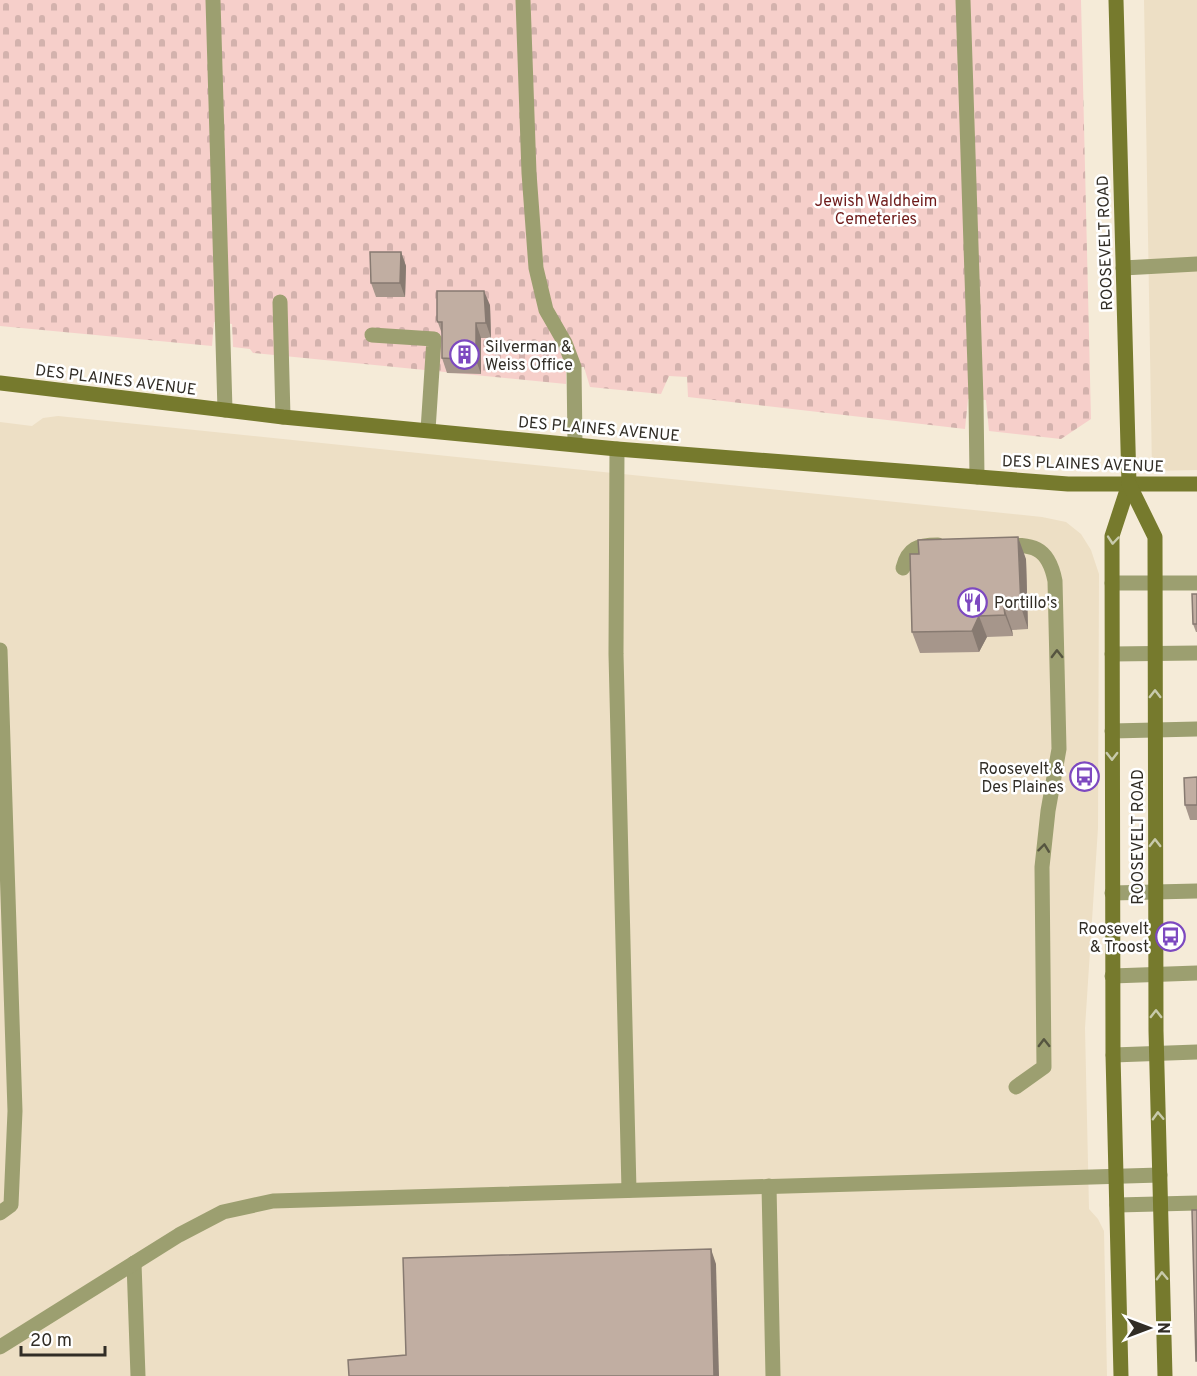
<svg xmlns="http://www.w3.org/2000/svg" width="1197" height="1376" font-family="Overpass,sans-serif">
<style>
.built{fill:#eddfc5}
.cemetery{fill:url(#cemetery-stones)}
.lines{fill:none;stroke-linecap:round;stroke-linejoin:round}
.service{stroke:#9c9f70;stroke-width:15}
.minor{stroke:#9c9f70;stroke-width:15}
.secondary{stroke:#767a2d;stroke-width:15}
.wall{fill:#a6968b}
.shaded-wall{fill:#877a71}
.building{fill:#c1aea2;stroke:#877a71;stroke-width:1.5}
.oneway{stroke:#c8caab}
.oneway2{stroke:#565540}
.labels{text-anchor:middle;stroke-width:5;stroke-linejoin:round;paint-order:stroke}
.park-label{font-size:16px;fill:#6e1b1a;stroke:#fff}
.street-label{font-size:16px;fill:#312d26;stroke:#fff}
.poi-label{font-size:16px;fill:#312d26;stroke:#fff;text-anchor:start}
</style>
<defs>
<pattern id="cemetery-stones" width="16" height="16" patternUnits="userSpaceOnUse" patternTransform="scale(1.5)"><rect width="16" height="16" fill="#f6cfca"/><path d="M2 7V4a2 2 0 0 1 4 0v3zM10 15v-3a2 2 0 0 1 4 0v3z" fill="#d3b2ad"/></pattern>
</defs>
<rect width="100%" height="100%" fill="#f5ebd8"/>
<g class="built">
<path d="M1144 0H1197V470L1152 471Z"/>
<path d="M58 416 1042 517 1066 522 1081 534 1091 550 1099 574 1098 828 1085 1028 1089 1209 1098 1219 1104 1231 1107 1376H0V422L32 426 43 418Z"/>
</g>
<path class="cemetery" d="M0 0H1081L1091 419 1061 439 989 431 986 400 968 399 965 429 688 397 687 377 669 376 661 394 590 387 584 367H566V384L253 353 250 349 233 347 232 324 214 322 212 346 0 326Z"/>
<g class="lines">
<g class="service">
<path d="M213 0 225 410"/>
<path d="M523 0 529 173 536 268 546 310 565 343 574 367 575 444"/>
<path d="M963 0 976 399 977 477"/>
<path d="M1123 268 1197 264"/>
<path d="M280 302 283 417"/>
<path d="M372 335 434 339 428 430"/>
<path d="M617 449 616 654 629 1190"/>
<path d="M1001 545C1032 545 1048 545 1055 581L1059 749 1048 811 1042 867 1044 1067 1016 1087"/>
<path d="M903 568C908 548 918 545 938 545"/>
<path d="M1112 583H1197"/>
<path d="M0 650 15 1111 11 1205 0 1213"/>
<path d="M1112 654 1197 653"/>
<path d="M1112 731 1197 729"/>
<path d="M1112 893 1197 891"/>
<path d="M1112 976 1197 973"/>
<path d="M769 1186 773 1376"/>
<path d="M1117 1205 1197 1203"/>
<path d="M134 1263 138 1376"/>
<path d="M0 1347 179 1235 223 1212 273 1201 1160 1175"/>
</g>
<path class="minor" d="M1113 1055 1197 1052"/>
<g class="secondary">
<path d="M1116 0 1129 484 1112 536 1113 1055 1121 1376"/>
<path d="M0 383 283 417 617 449 1068 484H1197"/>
<path d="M1129 484 1155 537 1156 1031 1165 1376"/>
</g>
</g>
<g class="wall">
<path d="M401 252 406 266 405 297H376L371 283Z"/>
<path d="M490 305 491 338H481V374L447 373 442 358V334L437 320Z"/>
<path d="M1026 559 1028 629 1012 630 1013 636 987 637 979 652 920 653 912 632Z"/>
<path d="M1197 594V632H1196L1193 624Z"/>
<path d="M1197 777V820H1190L1185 805Z"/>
</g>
<g class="shaded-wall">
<path d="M401 252 406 266 405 297 400 283Z"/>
<path d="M484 291 490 305 491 338 486 323Z"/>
<path d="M476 323 481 338V374L476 360Z"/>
<path d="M1018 537 1026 559 1028 629 1021 607Z"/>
<path d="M1004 608 1012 630 1013 636 1005 615Z"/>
<path d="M979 616 987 637 979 652 972 631Z"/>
<path d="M711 1249 716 1264 719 1376H714Z"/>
</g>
<g class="building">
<path d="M370 252H401L400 283H371Z"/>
<path d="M437 291H484L486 323H476V360L442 358V322H438L437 320Z"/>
<path d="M1018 537 1021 607 1004 608 1005 615 979 616 972 631 912 632 910 554H919L918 540Z"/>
<path d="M1192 594H1197V624H1193Z"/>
<path d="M1197 777V805H1185L1184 778Z"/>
<path d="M1192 1210H1197V1361H1196Z"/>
<path d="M711 1249 714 1376H349L348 1360 406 1355 403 1258Z"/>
</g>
<defs><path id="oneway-chevron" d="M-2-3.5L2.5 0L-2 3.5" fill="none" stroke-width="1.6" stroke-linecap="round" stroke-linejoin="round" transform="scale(1.5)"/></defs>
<g class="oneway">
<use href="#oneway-chevron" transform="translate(1113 540) rotate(95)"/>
<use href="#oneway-chevron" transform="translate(1155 694) rotate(-90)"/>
<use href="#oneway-chevron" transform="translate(1112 756) rotate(90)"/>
<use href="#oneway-chevron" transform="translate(1155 843) rotate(-90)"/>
<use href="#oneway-chevron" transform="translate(1156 1014) rotate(-90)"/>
<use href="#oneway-chevron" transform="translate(1158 1116) rotate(-92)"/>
<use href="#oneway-chevron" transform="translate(1162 1276) rotate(-92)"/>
</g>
<g class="oneway2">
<use href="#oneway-chevron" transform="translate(1057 654) rotate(-91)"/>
<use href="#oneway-chevron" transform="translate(1044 848) rotate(-83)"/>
<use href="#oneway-chevron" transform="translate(1044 1043) rotate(-91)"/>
</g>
<defs>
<symbol id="building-ring" viewBox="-11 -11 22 22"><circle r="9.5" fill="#fff" stroke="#7d49c0" stroke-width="1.5"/><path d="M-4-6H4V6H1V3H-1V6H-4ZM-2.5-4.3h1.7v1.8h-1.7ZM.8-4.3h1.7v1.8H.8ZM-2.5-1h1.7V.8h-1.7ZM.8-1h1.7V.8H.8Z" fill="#7d49c0"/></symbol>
<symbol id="restaurant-ring" viewBox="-11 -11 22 22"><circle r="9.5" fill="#fff" stroke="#7d49c0" stroke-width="1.5"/><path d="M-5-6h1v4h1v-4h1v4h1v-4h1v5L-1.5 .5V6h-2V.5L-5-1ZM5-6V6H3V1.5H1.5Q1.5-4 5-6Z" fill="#7d49c0"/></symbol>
<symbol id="bus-ring" viewBox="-11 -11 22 22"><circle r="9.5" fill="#fff" stroke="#7d49c0" stroke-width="1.5"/><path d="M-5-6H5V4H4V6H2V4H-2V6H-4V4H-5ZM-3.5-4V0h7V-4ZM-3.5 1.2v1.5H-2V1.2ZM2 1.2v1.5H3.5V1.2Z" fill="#7d49c0"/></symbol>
</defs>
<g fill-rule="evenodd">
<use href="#building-ring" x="448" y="338" width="33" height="33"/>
<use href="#restaurant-ring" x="956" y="586" width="33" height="33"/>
<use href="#bus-ring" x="1068" y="760" width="33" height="33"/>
<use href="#bus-ring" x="1154" y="920" width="33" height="33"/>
</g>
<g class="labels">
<g class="park-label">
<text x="876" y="206">Jewish Waldheim<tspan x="876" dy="18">Cemeteries</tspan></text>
</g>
<g class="street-label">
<text transform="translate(1104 243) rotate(-92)" y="6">ROOSEVELT ROAD</text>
<text transform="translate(116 379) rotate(7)" y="6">DES PLAINES AVENUE</text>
<text transform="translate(599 428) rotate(5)" y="6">DES PLAINES AVENUE</text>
<text transform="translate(1083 463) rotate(2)" y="6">DES PLAINES AVENUE</text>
<text transform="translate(1137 837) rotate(-90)" y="6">ROOSEVELT ROAD</text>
</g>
<g class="poi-label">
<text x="485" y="352">Silverman &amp;<tspan x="485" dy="18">Weiss Office</tspan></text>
<text x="994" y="608">Portillo's</text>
<text x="1064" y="774" text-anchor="end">Roosevelt &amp;<tspan x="1064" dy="18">Des Plaines</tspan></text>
<text x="1149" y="934" text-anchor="end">Roosevelt<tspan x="1149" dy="18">&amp; Troost</tspan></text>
</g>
</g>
<g transform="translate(1149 1328) rotate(90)" stroke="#ffffff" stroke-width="4.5" paint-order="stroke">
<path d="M0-4.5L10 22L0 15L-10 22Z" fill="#312d26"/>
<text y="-9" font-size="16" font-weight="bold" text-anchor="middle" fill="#312d26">N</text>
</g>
<path d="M21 1346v9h84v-9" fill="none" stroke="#312d26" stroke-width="3"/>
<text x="30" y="1346" font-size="18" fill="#312d26" stroke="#ffffff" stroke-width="4.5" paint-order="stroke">20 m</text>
</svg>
